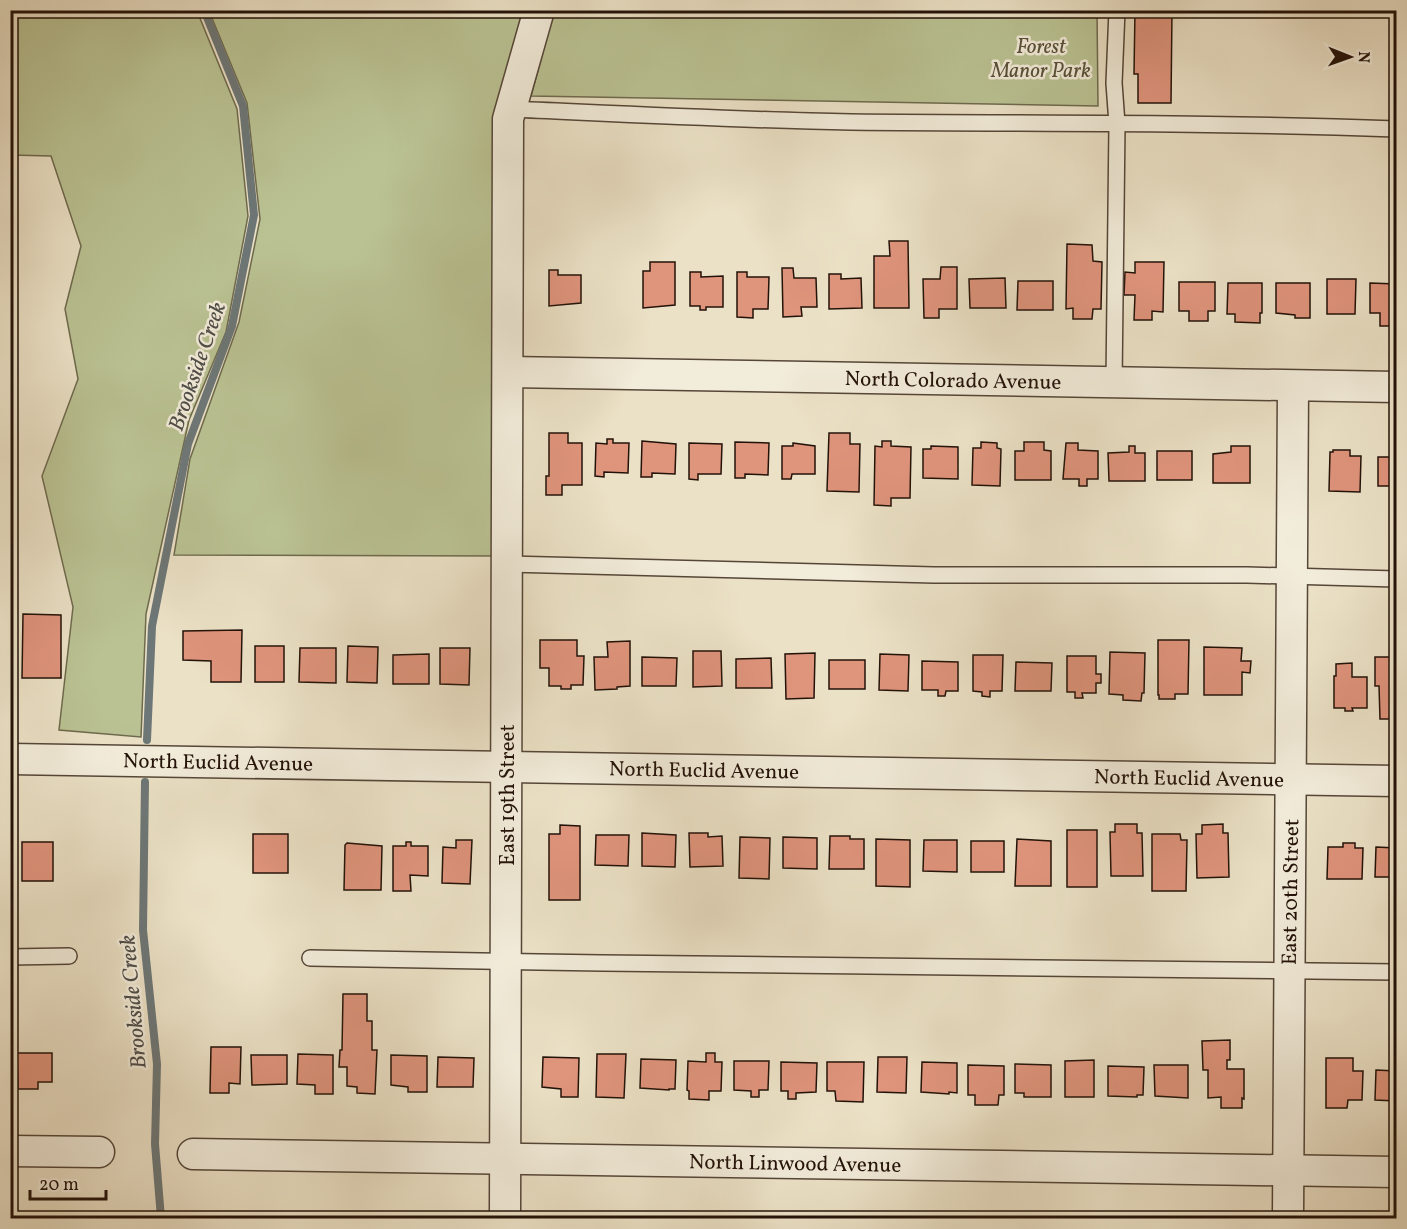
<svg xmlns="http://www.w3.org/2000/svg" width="1407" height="1229" font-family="Vollkorn,serif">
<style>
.green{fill:#bac293;stroke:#6e6a4e;stroke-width:1.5}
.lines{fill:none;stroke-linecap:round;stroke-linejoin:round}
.stream{stroke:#6d7777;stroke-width:8}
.building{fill:#df947c;stroke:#231209;stroke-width:1.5}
.lane-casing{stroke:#554638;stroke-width:18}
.street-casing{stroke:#554638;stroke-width:33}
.lane{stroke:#f2ecda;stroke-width:15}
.street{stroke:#f2ecda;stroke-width:30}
.labels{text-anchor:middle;stroke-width:5;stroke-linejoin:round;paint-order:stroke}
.park-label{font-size:21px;font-style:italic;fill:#585039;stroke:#f2ecda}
.street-label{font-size:21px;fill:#231209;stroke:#f2ecda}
.water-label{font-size:22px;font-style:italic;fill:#4e4d49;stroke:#f2ecda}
</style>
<rect width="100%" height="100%" fill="#ebe1c6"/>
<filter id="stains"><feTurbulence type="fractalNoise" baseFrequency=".00333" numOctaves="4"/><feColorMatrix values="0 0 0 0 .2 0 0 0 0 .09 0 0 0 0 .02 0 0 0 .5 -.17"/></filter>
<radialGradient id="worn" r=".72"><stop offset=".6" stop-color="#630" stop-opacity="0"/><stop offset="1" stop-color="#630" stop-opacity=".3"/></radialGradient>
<g class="green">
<path d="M11 10 197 11 237 109 248 216 226 332 189 420 146 614 141 737 59 730 73 607 42 476 78 379 65 309 81 246 51 156 11 155Z"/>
<path d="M209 11H530L502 99 499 556 174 555 190 459 239 322 260 219 247 103Z"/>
<path d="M554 11H1097L1098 106 531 96Z"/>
</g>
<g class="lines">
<g class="stream">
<path d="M147 740 152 626 188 444 232 326 254 215 243 106 204 10"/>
<path d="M145 782 143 930 157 1064 155 1144 161 1218"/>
</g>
</g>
<g class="building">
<path d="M1135 10 1172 11 1171 103H1138V74H1134Z"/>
<path d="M889 241H908L909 308H874V256H890Z"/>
<path d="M1067 244 1092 245 1093 261 1102 262 1101 309H1093L1092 319H1073V308L1066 309Z"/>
<path d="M650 262H675V305L643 308V271H650Z"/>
<path d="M1135 262H1164L1163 312 1152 311V320H1134L1135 295H1124L1125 272 1135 273Z"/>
<path d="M941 267H957V309H939V318H924L923 279H940Z"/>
<path d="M782 268H793L794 278H816L817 307H801L802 316 783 317Z"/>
<path d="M549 270H558V275H581V303L549 306Z"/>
<path d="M690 272H701V277L723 276V307H706V310H700V306H690Z"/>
<path d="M737 272H747V277H769L768 309H753V318L737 317Z"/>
<path d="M829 274H841V279L861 278 862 308 829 309Z"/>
<path d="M1005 278 1006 308H970L969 279Z"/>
<path d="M1327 279H1356L1355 314H1327Z"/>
<path d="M1018 281H1053V310H1017Z"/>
<path d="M1179 282H1215V311H1208V321H1189V311H1179Z"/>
<path d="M1228 283H1262V313H1260V323L1235 322V314H1227Z"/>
<path d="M1276 283H1310V318H1295V315L1276 313Z"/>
<path d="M1370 283 1396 284V326H1380V313H1370Z"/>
<path d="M549 433H568V443H582V485H562V495H546V476H549Z"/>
<path d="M829 433H850V444H860L859 492 827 491Z"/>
<path d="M607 439H613V443H629L628 473 604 472V477L595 476 596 443 607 444Z"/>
<path d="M642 441 676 444 675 474 652 473V477H641Z"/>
<path d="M882 441H891V446L911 447 910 498H891V506L874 505 875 446 882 447Z"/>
<path d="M735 442 769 443 768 475 745 474V478H735Z"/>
<path d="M981 442 997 443V448L1001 449 1000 486 972 485 973 448H981Z"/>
<path d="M1024 442H1044V450L1051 451V480H1015V451H1024Z"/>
<path d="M689 443 722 444 721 474H698V480L689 479Z"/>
<path d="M793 443 815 446V474H792L791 479H782V446H793Z"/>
<path d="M1066 443H1078V450L1098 451V479H1087V486H1079V479H1063Z"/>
<path d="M931 446 958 447V479L923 478V449H931Z"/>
<path d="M1129 446H1135V453H1145V481H1109L1108 453 1129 452Z"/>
<path d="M1231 446H1250V483H1213V454L1231 452Z"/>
<path d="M1333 450H1350V456H1361L1360 492 1329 491 1330 452H1333Z"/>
<rect x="1157" y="451" width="35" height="29"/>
<rect x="1378" y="457" width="18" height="29"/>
<path d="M23 614 61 615V678H22Z"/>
<path d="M242 630 241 682H211V661L183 660V631Z"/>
<path d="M540 640H577V656H584L583 685H571V689H561V686H549V668H540Z"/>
<path d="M1158 640H1189L1188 694H1175V699H1159V695H1158Z"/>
<path d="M630 641V686L617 687V689L595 690 594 657H608L607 642Z"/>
<rect x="255" y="646" width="29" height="36"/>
<path d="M348 646 378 647 377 683 347 682Z"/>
<path d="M1204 647 1242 648 1241 661H1251L1250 673 1242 672V695H1204Z"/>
<path d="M300 648H336V683L299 682Z"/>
<path d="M440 648H470L469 685 440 684Z"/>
<path d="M693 651H721L722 686 693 687Z"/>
<path d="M1110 652 1145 653 1144 693H1142L1141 701 1123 700V695L1109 694Z"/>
<path d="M815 653 814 698 786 699 785 654Z"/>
<path d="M429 654V684H393V655Z"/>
<path d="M880 654 909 655 908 691 879 690Z"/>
<path d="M973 655H1003L1002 691H990V697L982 696V692L973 691Z"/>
<path d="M1067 656H1096V674H1101V683H1096V693H1082L1083 698H1075V692H1067Z"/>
<path d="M642 657 677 658 676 686H642Z"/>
<path d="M1375 657H1396V719H1380L1379 686H1375Z"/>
<path d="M771 658 772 688H736V659Z"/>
<rect x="829" y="660" width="36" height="29"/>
<path d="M922 661 958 662V691H946L945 696H938V690H922Z"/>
<path d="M1016 662 1052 663 1051 691H1015Z"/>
<path d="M1352 663V677H1367V708H1352L1353 711H1345V708H1334V676H1336V664Z"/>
<path d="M1115 824H1137V833H1142L1143 876H1111L1110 832H1115Z"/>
<path d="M1223 824V833H1228L1229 877 1197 878 1196 834H1202V825Z"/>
<path d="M560 825 580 826V900H549V834H560Z"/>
<rect x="1067" y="830" width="30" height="57"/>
<path d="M642 833 676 835 675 867 642 866Z"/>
<path d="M689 833H708V837L722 836 723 866 690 867Z"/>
<rect x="253" y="834" width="35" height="39"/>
<path d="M1152 834H1180L1181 840H1187L1186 891H1152Z"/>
<path d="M596 835H629L628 866 595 865Z"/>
<path d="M830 836H850V839H864V869H829Z"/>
<path d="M740 837 770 838 769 879 739 878Z"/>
<path d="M783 837 817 838V869L783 868Z"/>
<path d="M876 839 910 840V887L876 886Z"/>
<path d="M1017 839 1051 841V886H1015Z"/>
<path d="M456 840H472L470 884 442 883 443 847 456 848Z"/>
<path d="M924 840H957V872L923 871Z"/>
<rect x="971" y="841" width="33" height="31"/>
<rect x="22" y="842" width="31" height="39"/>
<path d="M406 842H411V846H428V876L410 875 411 891H393V846H406Z"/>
<path d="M347 843 382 846 381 890H344L345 845Z"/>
<path d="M1343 843H1355V848H1363L1362 879H1327L1328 847H1343Z"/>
<path d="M1376 847 1396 848V877H1375Z"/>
<path d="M343 994H367V1021H372V1050H377L375 1094 357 1093V1087L347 1086V1067H339L340 1050H342Z"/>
<path d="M1230 1040V1060H1227V1069H1244V1099L1242 1098V1108H1221V1097L1208 1098V1070H1203L1202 1041Z"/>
<path d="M211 1047H241L240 1084 229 1083V1093H210Z"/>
<path d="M17 1053H52V1082H38V1089H18Z"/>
<path d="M706 1053H715V1062H722L721 1091H709V1100L689 1099V1091L687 1090 688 1061 706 1062Z"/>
<path d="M298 1054 333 1055V1094H315V1085L297 1084Z"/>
<path d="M597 1054H626L624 1098 596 1097Z"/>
<path d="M251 1055H287V1084L252 1085Z"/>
<path d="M391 1055 427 1056V1092H408V1087L391 1085Z"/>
<path d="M438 1057 474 1058 473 1087H437Z"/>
<path d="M543 1057 579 1058 578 1097H561V1089L542 1087Z"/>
<path d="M878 1057H907L906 1093 877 1092Z"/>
<path d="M1326 1058H1353V1071H1363L1362 1100H1348L1347 1108H1326Z"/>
<path d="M641 1059 676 1060 675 1089H669V1090L640 1088Z"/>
<path d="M1094 1060V1097H1065V1061Z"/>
<path d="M734 1061H769L768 1090H759V1097H751V1091L734 1090Z"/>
<path d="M781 1062 817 1063 816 1092 796 1093V1099H788V1091H781Z"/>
<path d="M827 1062H864L863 1102 836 1101 835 1091H827Z"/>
<path d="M922 1062 957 1063V1093L949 1092V1094L921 1092Z"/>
<path d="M1015 1064 1051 1065V1097H1024V1093H1015Z"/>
<path d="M968 1065 1004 1066V1095H999L998 1105H975V1095H968Z"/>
<path d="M1154 1065H1188V1098L1155 1096Z"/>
<path d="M1108 1066 1144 1067 1143 1095H1137V1097L1108 1096Z"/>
<path d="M1376 1070 1396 1071V1101L1375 1100Z"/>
</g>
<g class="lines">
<defs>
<g id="lane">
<path d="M511 109C624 114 738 120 851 122 1033 124 1215 122 1396 129"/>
<path d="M1114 383 1117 124 1114 83 1117 10"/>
<path d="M508 564 934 575H1247L1396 579"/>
<path d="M10 957 69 956"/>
<path d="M310 958 602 963 1396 972"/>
</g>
<g id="street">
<path d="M509 372 1396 387"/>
<path d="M10 759 1396 781"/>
<path d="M10 1151 99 1152"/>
<path d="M193 1154 1396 1172"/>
<path d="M505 1218 508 119 539 10"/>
<path d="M1288 1218 1293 386"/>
</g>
</defs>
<use href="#lane" class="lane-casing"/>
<use href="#street" class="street-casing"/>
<use href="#lane" class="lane"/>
<use href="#street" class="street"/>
</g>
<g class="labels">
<g class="park-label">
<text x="1041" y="53">Forest<tspan x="1041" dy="24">Manor Park</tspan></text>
</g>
<g class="street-label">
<text transform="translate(953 380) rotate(1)" y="7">North Colorado Avenue</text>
<text transform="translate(218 762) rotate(1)" y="7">North Euclid Avenue</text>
<text transform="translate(704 770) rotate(1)" y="7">North Euclid Avenue</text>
<text transform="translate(1189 778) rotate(1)" y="7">North Euclid Avenue</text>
<text transform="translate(507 795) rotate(-90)" y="7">East 19th Street</text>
<text transform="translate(1290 892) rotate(-89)" y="7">East 20th Street</text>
<text transform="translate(795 1163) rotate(1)" y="7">North Linwood Avenue</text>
</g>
<g class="water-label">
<text transform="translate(196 366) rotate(-71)" y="8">Brookside Creek</text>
<text transform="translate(132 1002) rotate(-95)" y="8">Brookside Creek</text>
</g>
</g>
<rect width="1407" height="1229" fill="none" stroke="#ebe1c6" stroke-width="36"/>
<rect x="12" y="12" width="1383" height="1205" fill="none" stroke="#231209" stroke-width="3"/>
<rect x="18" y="18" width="1371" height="1193" fill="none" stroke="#231209" stroke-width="1.5"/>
<g transform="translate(1350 57) rotate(91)" stroke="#f2ecda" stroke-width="4.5" paint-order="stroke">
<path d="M0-4.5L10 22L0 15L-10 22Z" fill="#231209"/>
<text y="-9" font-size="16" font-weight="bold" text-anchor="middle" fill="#231209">N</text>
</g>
<path d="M30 1190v9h76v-9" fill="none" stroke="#231209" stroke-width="3"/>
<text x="39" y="1190" font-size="18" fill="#231209" stroke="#f2ecda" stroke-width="4.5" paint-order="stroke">20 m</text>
<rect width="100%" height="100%" filter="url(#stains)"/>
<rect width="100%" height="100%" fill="url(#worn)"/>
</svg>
